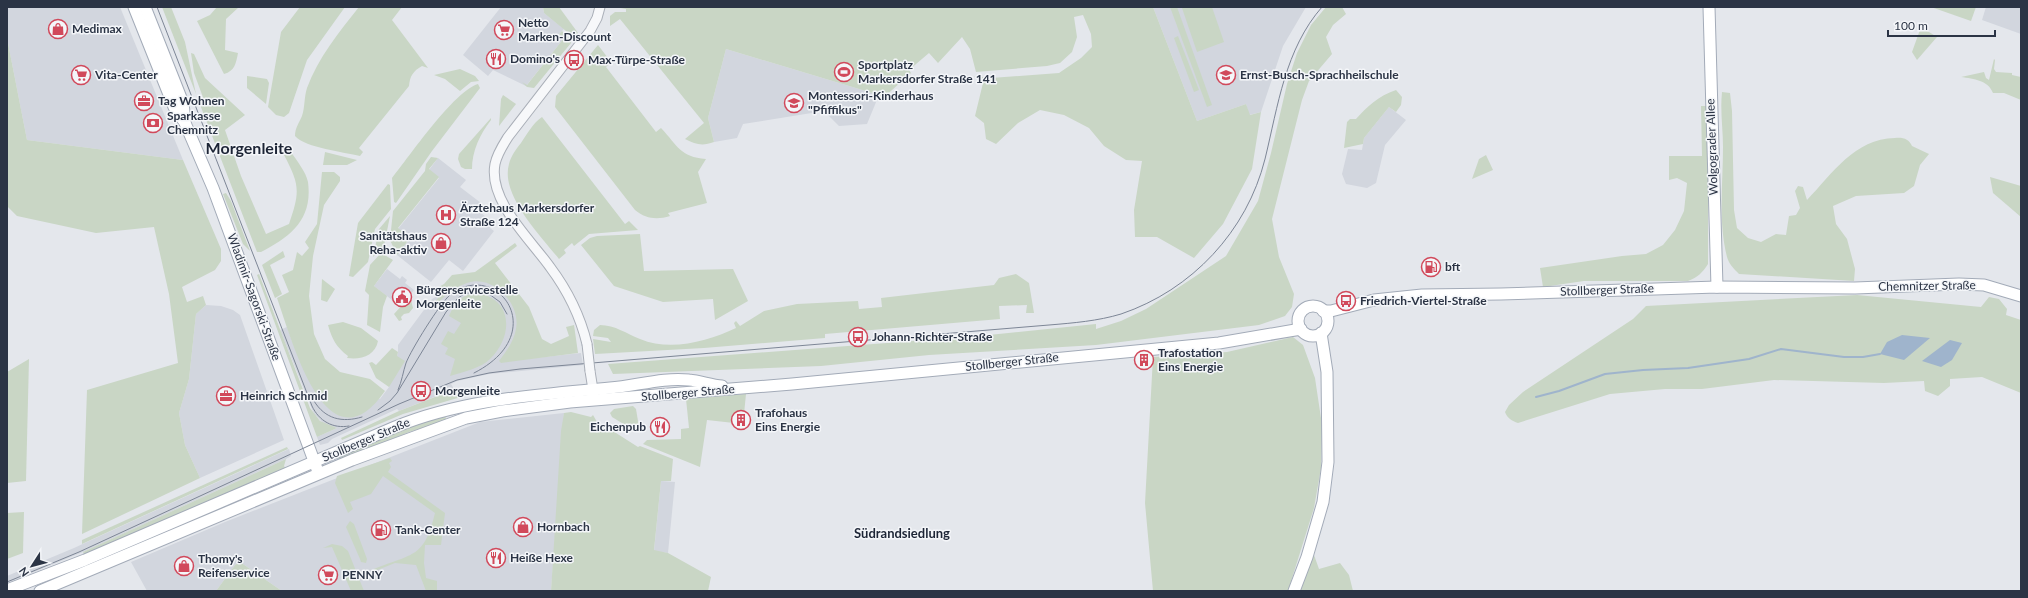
<svg xmlns="http://www.w3.org/2000/svg" width="2028" height="598" font-family="Lato,sans-serif">
<style>
.built{fill:#d2d6de}
.green{fill:#c9d6c5}
.water{fill:#9fb4cc}
.lines{fill:none;stroke-linecap:round;stroke-linejoin:round}
.stream{stroke:#9fb4cc;stroke-width:2}
.minor-casing{stroke:#a9aeb7;stroke-width:11}
.major-casing{stroke:#a3abb8;stroke-width:13}
.minor{stroke:#f7f8fa;stroke-width:9}
.major{stroke:#fff;stroke-width:11}
.tram{stroke:#7d8696;stroke-width:1}
.minor-bridge-casing{stroke:#a9aeb7;stroke-width:11;stroke-linecap:butt}
.minor-bridge{stroke:#f7f8fa;stroke-width:9}
.labels{text-anchor:middle;stroke-width:3;stroke-linejoin:round;paint-order:stroke}
.poi-label{font-size:12px;font-weight:bold;fill:#2b3445;stroke:#f4f6f9;text-anchor:start}
.street-label{font-size:12px;fill:#2b3445;stroke:#f4f6f9}
.neighbourhood-label{font-size:13px;font-weight:bold;fill:#1d2536;stroke:#f4f6f9}
.district-label{font-size:16px;font-weight:bold;fill:#1d2536;stroke:#f4f6f9}
</style>
<rect width="100%" height="100%" fill="#e4e7ec"/>
<g class="built">
<path d="M7 7H120L183 160 27 140 7 38Z"/>
<path d="M501 7H543L544 13 564 29 559 34 564 38 526 86 493 70 488 76 463 55Z"/>
<path d="M1153 7H1306L1283 46 1261 112 1249 115 1246 104 1197 121Z"/>
<path d="M1986 7H2021V34L1982 20Z"/>
<path d="M726 49 879 95 867 124 839 126 824 111 743 124 737 138 714 142 708 118Z"/>
<path d="M1389 107 1406 120 1385 145 1376 183 1367 188 1346 184 1342 174 1348 149 1362 150 1364 138Z"/>
<path d="M438 158 466 180 460 187 481 203 476 209 491 221 490 222 493 225 490 228 494 231 463 271 449 260 431 282 397 255 410 238 398 229 439 178 429 170Z"/>
<path d="M490 264 511 292 535 358 581 353 583 365 489 374 457 381 451 384 454 389 399 411 397 409 332 439 328 443 320 445 317 437 337 428 323 423 314 414 280 330 287 327 292 341 380 399 389 387 398 352V345L432 299Z"/>
<path d="M387 269 400 279 402 276 407 280 405 283 414 290 408 297 411 300 407 305 404 303 401 307 374 286Z"/>
<path d="M206 305 221 306 233 310 240 315 284 440 200 478 185 445 179 413 189 379 196 314Z"/>
<path d="M564 413 551 591H282L240 562 235 565 216 591H147L131 562 225 522 480 422Z"/>
<path d="M289 449 291 456 286 459 83 552 7 583V576L74 548Z"/>
<path d="M661 481 675 482 668 553 654 551Z"/>
</g>
<g class="green">
<path d="M162 7H171L185 42 196 94Z"/>
<path d="M217 7H239L226 19 225 50 238 53C236 63 235 71 224 74L197 21 210 15Z"/>
<path d="M300 7H345L307 60 289 113 284 117 276 115 268 107 281 32Z"/>
<path d="M359 7H402L392 20 428 68 422 66C413 71 410 76 409 86L359 148 363 152 360 156C344 152 306 148 295 136 295 128 299 123 302 116 305 107 304 97 307 88 318 58 339 32 359 7Z"/>
<path d="M543 7H559L578 33 576 36H572L544 13Z"/>
<path d="M614 7H1153L1197 121 1246 104 1250 115 1261 112 1252 169 1223 224 1194 258 1157 237H1135L1134 210 1142 161 1126 160 1104 146 1089 128 1064 115 1040 110 1018 123 996 144 986 139 984 123 975 116 983 83 974 76 991 78 1059 73 1081 58 1092 47 1091 34 1083 15 1074 17 1077 37 1072 52 1060 63 1047 66 976 72 970 49 962 37 938 63 929 53 909 70 911 73 882 99 879 95 726 49 708 118 714 142C703 146 696 145 685 139L704 123 620 19 610 26V16L615 12H626V9Z"/>
<path d="M1170 7H1177L1212 105 1207 107Z"/>
<path d="M1184 7H1212L1224 42 1197 52 1182 8Z"/>
<path d="M1326 7H1342L1346 14 1333 25 1326 37 1332 54 1309 81 1302 100 1272 219 1279 257 1294 294 1292 307 1285 316 1259 325 1096 345 929 355 821 366 613 374 608 364 979 336 1096 324V329L1121 321 1146 309 1226 256 1258 201 1271 153 1287 84 1297 53 1311 25Z"/>
<path d="M1931 7H1976L1971 21Z"/>
<path d="M1921 27 1937 37 1917 60 1912 52Z"/>
<path d="M562 31 571 40V43L534 88 527 87 522 82 527 85 564 38 559 34Z"/>
<path d="M1178 36 1199 90 1194 92 1174 38Z"/>
<path d="M7 38 27 140 183 160 221 249V261L215 270 182 287 187 302 203 296 206 305 196 314 189 379 179 413 185 445 200 478 82 534 87 390 178 363 169 294 154 227 96 233 17 216 7 206Z"/>
<path d="M598 45 611 62 606 67 656 132 661 128C678 146 680 157 706 159L698 172 707 203 668 213 670 216C657 220 646 219 635 210L555 107 556 96Z"/>
<path d="M191 53 194 54 205 78 245 115 225 130 241 176 266 234 289 224C300 192 300 185 284 155L291 152C297 161 306 172 308 182 313 220 290 237 261 252H257L199 102 204 100 194 73Z"/>
<path d="M1994 59 1995 60 1994 69 1996 72 2012 73V75L2021 77V100L2004 93H1993C1988 80 1974 79 1961 77L1984 72 1986 78 1989 80Z"/>
<path d="M460 69 475 76 479 81 471 82 460 91 445 79 434 75Z"/>
<path d="M247 76 267 79 269 83 266 104 247 88Z"/>
<path d="M478 84 480 88 432 151 396 203 394 202 392 178C409 157 454 91 478 84Z"/>
<path d="M1396 90 1402 97 1401 105 1396 112 1389 107 1364 138 1363 144 1344 148 1347 122 1350 119H1356C1368 106 1378 96 1396 90Z"/>
<path d="M1722 92 1730 93 1732 111 1734 210 1737 228 1748 238 1761 242 1776 234 1786 235 1789 216 1796 215 1800 208 1795 191 1798 186 1803 187 1807 200C1833 173 1854 139 1895 138 1903 137 1909 139 1912 146L1929 154 1920 165 1914 186 1904 193 1856 196 1833 206 1836 224 1847 239 1855 269 1854 281 1739 274C1734 269 1729 264 1727 257 1718 222 1723 183 1723 147 1723 129 1720 111 1722 92Z"/>
<path d="M503 95 516 104 499 126 501 99Z"/>
<path d="M1701 106H1708V264C1702 273 1698 277 1688 281H1584L1543 287 1540 268 1622 256 1646 254 1663 245 1675 230 1684 211 1687 183 1677 178 1669 180V156H1702Z"/>
<path d="M542 117 625 224 629 221 638 230 589 234 574 246 572 243 564 250 566 253 559 259C541 236 500 195 509 164 511 156 516 149 521 143 527 134 533 123 542 117Z"/>
<path d="M491 118V120C480 134 472 151 472 169H465L461 167 458 159 459 154Z"/>
<path d="M325 152 357 160 347 165H323Z"/>
<path d="M1486 155 1493 170 1472 179 1479 159Z"/>
<path d="M431 157 438 158 429 169 439 177 398 228 410 238 397 255 390 240 393 211 425 171 426 164Z"/>
<path d="M322 172H334L340 177V181L324 205 313 256 309 296 314 334 325 359 340 372 370 379 385 391C327 474 292 340 277 298L289 292 282 275 293 270 297 252 302 256 309 248 305 242 317 224Z"/>
<path d="M1990 177 2021 186V217L1993 193Z"/>
<path d="M388 184 390 185 391 209 375 229 368 262 353 277 349 276 358 223Z"/>
<path d="M226 193 231 201 250 251 243 244 223 194Z"/>
<path d="M390 216 384 246 373 257 379 229Z"/>
<path d="M640 234 644 271 733 269 748 301 715 320 713 299 663 302 614 286 581 245 590 238 597 236Z"/>
<path d="M515 243 517 246 495 263 529 307 542 339 551 344 569 336 566 327 574 325 578 353 501 363 499 361C506 352 514 341 516 329 521 304 493 274 467 283 455 287 445 295 437 304L435 302 438 298 437 288 444 284 452 275 475 272Z"/>
<path d="M283 251 285 257 270 265 282 294 275 298 262 265Z"/>
<path d="M381 253 393 260 374 286 387 296 383 307 380 332 367 325 369 295 365 291 370 265Z"/>
<path d="M259 274 310 408 320 421 337 428 317 437 257 275Z"/>
<path d="M1016 274 1029 283 1034 313H1026L1027 305 999 306 1000 319 825 334V338L704 348 595 354 593 339 611 342 608 338 593 336 594 330 600 325C615 325 627 334 640 339 671 352 708 341 736 328L734 323 736 321 740 326 764 311 797 304 858 301 859 309 882 307 881 298 994 285 999 278Z"/>
<path d="M322 279 335 289 327 302 321 300Z"/>
<path d="M477 293C514 299 513 337 490 359 481 368 463 372 450 376L455 359 445 354 448 348 441 344 448 331 454 334 461 323 449 316C455 302 462 294 477 293Z"/>
<path d="M1857 295 1981 307 1989 297 1999 299 2007 309 2006 315 2021 320V393L1982 377 1950 379V386L1938 396 1925 391 1924 381 1884 383 1774 380 1702 389H1665L1610 394 1518 423C1512 421 1507 418 1505 412L1509 405 1523 392 1633 319 1646 306Z"/>
<path d="M411 300 413 308 409 313 404 314 401 317 402 320 399 321 394 314 404 303 407 305Z"/>
<path d="M343 322 361 328 378 341C375 356 361 360 347 358L348 356C336 347 332 339 328 325Z"/>
<path d="M1293 337 1303 345 1315 378 1322 425 1321 468 1314 508 1288 591H1153L1145 503 1153 357 1227 352Z"/>
<path d="M392 348 398 352 397 356 405 361 389 387 376 378 369 363 372 362 376 365Z"/>
<path d="M29 359 26 481 7 483V372Z"/>
<path d="M458 388 461 397 403 414 342 440 341 438 399 411Z"/>
<path d="M746 394 743 424 707 420 700 467 643 444 647 440 681 439V429L689 428 686 399Z"/>
<path d="M633 406 636 409 639 427 635 431 612 417 610 413 614 409Z"/>
<path d="M571 412 591 417 593 415 597 422 596 430 599 431 601 427 605 426 638 447 640 446 673 459 671 481H661L654 550 668 553 711 577 708 591H551L561 431 564 413Z"/>
<path d="M445 415 446 419 444 421 409 432 339 462 337 458 378 441 398 430Z"/>
<path d="M287 447 288 449 82 544V540Z"/>
<path d="M390 458 392 461 389 463 391 467 388 472 445 513 441 545H425L424 563 426 578 437 581V591H426L416 565 395 563 375 571 374 569C414 553 424 558 435 513L383 476 371 494 350 502 353 509 348 513 335 483 337 476Z"/>
<path d="M286 459 284 466 286 469 85 556 83 552Z"/>
<path d="M24 512 23 553 7 559V513Z"/>
<path d="M350 521 354 524 367 559 366 563 361 562 360 559 346 527Z"/>
<path d="M332 544 342 546 348 551 364 591H351L332 547 323 548Z"/>
<path d="M1314 555 1319 569 1340 563 1349 575 1353 591H1299Z"/>
<path d="M240 562 282 591H216L235 565Z"/>
</g>
<g class="water">
<path d="M1902 335 1930 338 1904 360 1880 354 1887 342Z"/>
<path d="M1950 340 1962 343 1952 360 1941 367 1922 361Z"/>
</g>
<g class="lines">
<path class="stream" d="M1536 397 1559 391 1605 374 1643 370 1688 368 1749 359 1781 349 1844 357H1863L1880 354"/>
<defs>
<g id="minor">
<path d="M587 344C580 315 568 291 550 267 531 240 488 201 495 164 497 154 503 145 508 137L590 31 597 18 600 7"/>
<path d="M590 371 594 396"/>
</g>
<g id="major">
<path d="M134 7 174 107 185 123 213 188 317 469"/>
<path d="M145 7 183 103 185 122"/>
<path d="M1709 7 1717 287"/>
<circle cx="1313" cy="321" r="15"/>
<path d="M1323 311H1331L1374 300 1422 295 1501 294 1717 287 1855 288 1959 284 1984 285 2021 296"/>
<path d="M7 590 85 560 395 427C463 399 538 395 610 388 636 386 663 377 689 380 700 381 711 385 722 386"/>
<path d="M40 591 352 460 466 418 502 411 570 402 792 384 1219 343 1301 329"/>
<path d="M1294 591 1307 557 1323 502 1328 462 1327 372 1321 333"/>
</g>
</defs>
<use href="#minor" class="minor-casing"/>
<use href="#major" class="major-casing"/>
<use href="#minor" class="minor"/>
<use href="#major" class="major"/>
<g class="tram">
<path d="M157 7 312 406C319 421 333 429 349 426"/>
<path d="M398 390C402 381 403 372 406 363 411 350 440 303 450 295 496 258 553 333 474 373"/>
<path d="M314 401C325 419 342 423 362 417"/>
<path d="M378 410 390 401 397 393 446 312 458 298 464 294 477 291 489 294 500 302 507 314"/>
<path d="M7 582 79 552 399 404 457 380 489 373 520 369 1049 325C1073 323 1098 321 1121 314 1192 290 1247 231 1265 159 1278 106 1285 49 1322 7"/>
</g>
<defs>
<path id="minor-bridge" d="M587 344 590 371"/>
</defs>
<use href="#minor-bridge" class="minor-bridge-casing"/>
<use href="#minor-bridge" class="minor-bridge"/>
</g>
<defs>
<symbol id="shop-ring" viewBox="-11 -11 22 22"><circle r="9.5" fill="#f4f6f9" stroke="#d1495b" stroke-width="1.5"/><path d="M-5-2.5h2.3a2.7 3.5 0 0 1 5.4 0H5L5.5 6h-11ZM-1.5-2.5h3a1.5 2.3 0 0 0-3 0Z" fill="#d1495b"/></symbol>
<symbol id="supermarket-ring" viewBox="-11 -11 22 22"><circle r="9.5" fill="#f4f6f9" stroke="#d1495b" stroke-width="1.5"/><path d="M-6-5.5h2.5l.6 2H6L4.5 2H-2.5L-4.4-4H-6ZM-1.5 3.2a1.3 1.3 0 1 0 .1 0ZM3 3.2a1.3 1.3 0 1 0 .1 0Z" fill="#d1495b"/></symbol>
<symbol id="restaurant-ring" viewBox="-11 -11 22 22"><circle r="9.5" fill="#f4f6f9" stroke="#d1495b" stroke-width="1.5"/><path d="M-5-6h1v4h1v-4h1v4h1v-4h1v5L-1.5 .5V6h-2V.5L-5-1ZM5-6V6H3V1.5H1.5Q1.5-4 5-6Z" fill="#d1495b"/></symbol>
<symbol id="bus-ring" viewBox="-11 -11 22 22"><circle r="9.5" fill="#f4f6f9" stroke="#d1495b" stroke-width="1.5"/><path d="M-5-6H5V4H4V6H2V4H-2V6H-4V4H-5ZM-3.5-4V0h7V-4ZM-3.5 1.2v1.5H-2V1.2ZM2 1.2v1.5H3.5V1.2Z" fill="#d1495b"/></symbol>
<symbol id="stadium-ring" viewBox="-11 -11 22 22"><circle r="9.5" fill="#f4f6f9" stroke="#d1495b" stroke-width="1.5"/><path d="M0-5a6.5 5 0 1 0 0 10a6.5 5 0 1 0 0-10ZM-3.5-1.8h7v3.6h-7Z" fill="#d1495b"/></symbol>
<symbol id="school-ring" viewBox="-11 -11 22 22"><circle r="9.5" fill="#f4f6f9" stroke="#d1495b" stroke-width="1.5"/><path d="M0-5L7-2L0 1L-7-2ZM-4 1L0 2.5L4 1V4Q0 6-4 4Z" fill="#d1495b"/></symbol>
<symbol id="office-ring" viewBox="-11 -11 22 22"><circle r="9.5" fill="#f4f6f9" stroke="#d1495b" stroke-width="1.5"/><path d="M-6-3h4V-5.5h4V-3h4V5H-6ZM-1-4.5V-3h2v-1.5ZM-6 0V1H6V0Z" fill="#d1495b"/></symbol>
<symbol id="bank-ring" viewBox="-11 -11 22 22"><circle r="9.5" fill="#f4f6f9" stroke="#d1495b" stroke-width="1.5"/><path d="M-6-4H6V4H-6ZM0-2.3a2.3 2.3 0 1 0 0 4.6a2.3 2.3 0 1 0 0-4.6Z" fill="#d1495b"/></symbol>
<symbol id="hospital-ring" viewBox="-11 -11 22 22"><circle r="9.5" fill="#f4f6f9" stroke="#d1495b" stroke-width="1.5"/><path d="M-5-5h3v3.5h4V-5h3V5h-3V1.5h-4V5h-3Z" fill="#d1495b"/></symbol>
<symbol id="fuel-ring" viewBox="-11 -11 22 22"><circle r="9.5" fill="#f4f6f9" stroke="#d1495b" stroke-width="1.5"/><path d="M-5.5-6h7V0h2V4h1.3V-2.5L3-4.5l.8-.8L6-3V5H2.5V1h-1V6h-7ZM-4.2-4.7v3.2H.2V-4.7Z" fill="#d1495b"/></symbol>
<symbol id="civic-ring" viewBox="-11 -11 22 22"><circle r="9.5" fill="#f4f6f9" stroke="#d1495b" stroke-width="1.5"/><path d="M-.6-6.5H3V-4.5H.6V-3L4-1V1h2V6H-6V1h2V-1L-.6-3ZM-1.2 2.5V6h2.4V2.5Z" fill="#d1495b"/></symbol>
<symbol id="building-ring" viewBox="-11 -11 22 22"><circle r="9.5" fill="#f4f6f9" stroke="#d1495b" stroke-width="1.5"/><path d="M-4-6H4V6H1V3H-1V6H-4ZM-2.5-4.3h1.7v1.8h-1.7ZM.8-4.3h1.7v1.8H.8ZM-2.5-1h1.7V.8h-1.7ZM.8-1h1.7V.8H.8Z" fill="#d1495b"/></symbol>
</defs>
<g fill-rule="evenodd">
<use href="#shop-ring" x="47" y="18" width="22" height="22"/>
<use href="#supermarket-ring" x="493" y="19" width="22" height="22"/>
<use href="#restaurant-ring" x="485" y="48" width="22" height="22"/>
<use href="#bus-ring" x="563" y="49" width="22" height="22"/>
<use href="#stadium-ring" x="833" y="61" width="22" height="22"/>
<use href="#supermarket-ring" x="70" y="64" width="22" height="22"/>
<use href="#school-ring" x="1215" y="64" width="22" height="22"/>
<use href="#office-ring" x="133" y="90" width="22" height="22"/>
<use href="#school-ring" x="783" y="92" width="22" height="22"/>
<use href="#bank-ring" x="142" y="112" width="22" height="22"/>
<use href="#hospital-ring" x="435" y="204" width="22" height="22"/>
<use href="#shop-ring" x="430" y="232" width="22" height="22"/>
<use href="#fuel-ring" x="1420" y="256" width="22" height="22"/>
<use href="#civic-ring" x="391" y="286" width="22" height="22"/>
<use href="#bus-ring" x="1335" y="290" width="22" height="22"/>
<use href="#bus-ring" x="847" y="326" width="22" height="22"/>
<use href="#building-ring" x="1133" y="349" width="22" height="22"/>
<use href="#bus-ring" x="410" y="380" width="22" height="22"/>
<use href="#office-ring" x="215" y="385" width="22" height="22"/>
<use href="#building-ring" x="730" y="409" width="22" height="22"/>
<use href="#restaurant-ring" x="649" y="416" width="22" height="22"/>
<use href="#shop-ring" x="512" y="516" width="22" height="22"/>
<use href="#fuel-ring" x="370" y="519" width="22" height="22"/>
<use href="#restaurant-ring" x="485" y="547" width="22" height="22"/>
<use href="#shop-ring" x="173" y="555" width="22" height="22"/>
<use href="#supermarket-ring" x="317" y="564" width="22" height="22"/>
</g>
<g class="labels">
<g class="poi-label">
<text x="518" y="27">Netto<tspan x="518" dy="14">Marken-Discount</tspan></text>
<text x="72" y="33">Medimax</text>
<text x="510" y="63">Domino's</text>
<text x="588" y="64">Max-Türpe-Straße</text>
<text x="858" y="69">Sportplatz<tspan x="858" dy="14">Markersdorfer Straße 141</tspan></text>
<text x="95" y="79">Vita-Center</text>
<text x="1240" y="79">Ernst-Busch-Sprachheilschule</text>
<text x="808" y="100">Montessori-Kinderhaus<tspan x="808" dy="14">"Pfiffikus"</tspan></text>
<text x="158" y="105">Tag Wohnen</text>
<text x="167" y="120">Sparkasse<tspan x="167" dy="14">Chemnitz</tspan></text>
<text x="460" y="212">Ärztehaus Markersdorfer<tspan x="460" dy="14">Straße 124</tspan></text>
<text x="427" y="240" text-anchor="end">Sanitätshaus<tspan x="427" dy="14">Reha-aktiv</tspan></text>
<text x="1445" y="271">bft</text>
<text x="416" y="294">Bürgerservicestelle<tspan x="416" dy="14">Morgenleite</tspan></text>
<text x="1360" y="305">Friedrich-Viertel-Straße</text>
<text x="872" y="341">Johann-Richter-Straße</text>
<text x="1158" y="357">Trafostation<tspan x="1158" dy="14">Eins Energie</tspan></text>
<text x="435" y="395">Morgenleite</text>
<text x="240" y="400">Heinrich Schmid</text>
<text x="755" y="417">Trafohaus<tspan x="755" dy="14">Eins Energie</tspan></text>
<text x="646" y="431" text-anchor="end">Eichenpub</text>
<text x="537" y="531">Hornbach</text>
<text x="395" y="534">Tank-Center</text>
<text x="510" y="562">Heiße Hexe</text>
<text x="198" y="563">Thomy's<tspan x="198" dy="14">Reifenservice</tspan></text>
<text x="342" y="579">PENNY</text>
</g>
<g class="street-label">
<text transform="translate(1712 147) rotate(-92)" y="4">Wolgograder Allee</text>
<text transform="translate(1927 286) rotate(-1)" y="4">Chemnitzer Straße</text>
<text transform="translate(1607 290) rotate(-2)" y="4">Stollberger Straße</text>
<text transform="translate(254 297) rotate(70)" y="4">Wladimir-Sagorski-Straße</text>
<text transform="translate(1012 362) rotate(-6)" y="4">Stollberger Straße</text>
<text transform="translate(688 393) rotate(-5)" y="4">Stollberger Straße</text>
<text transform="translate(366 440) rotate(-23)" y="4">Stollberger Straße</text>
</g>
<g class="neighbourhood-label">
<text x="902" y="538">Südrandsiedlung</text>
</g>
<g class="district-label">
<text x="249" y="154">Morgenleite</text>
</g>
</g>
<rect width="2028" height="598" fill="none" stroke="#2b3445" stroke-width="16"/>
<g transform="translate(32 566) rotate(234)" stroke="#f4f6f9" stroke-width="3" paint-order="stroke">
<path d="M0-3L7 15L0 10L-7 15Z" fill="#2b3445"/>
<text y="-6" font-size="11" font-weight="bold" text-anchor="middle" fill="#2b3445">N</text>
</g>
<path d="M1888 30v6h107v-6" fill="none" stroke="#2b3445" stroke-width="2"/>
<text x="1894" y="30" font-size="12" fill="#2b3445" stroke="#f4f6f9" stroke-width="3" paint-order="stroke">100 m</text>
</svg>
